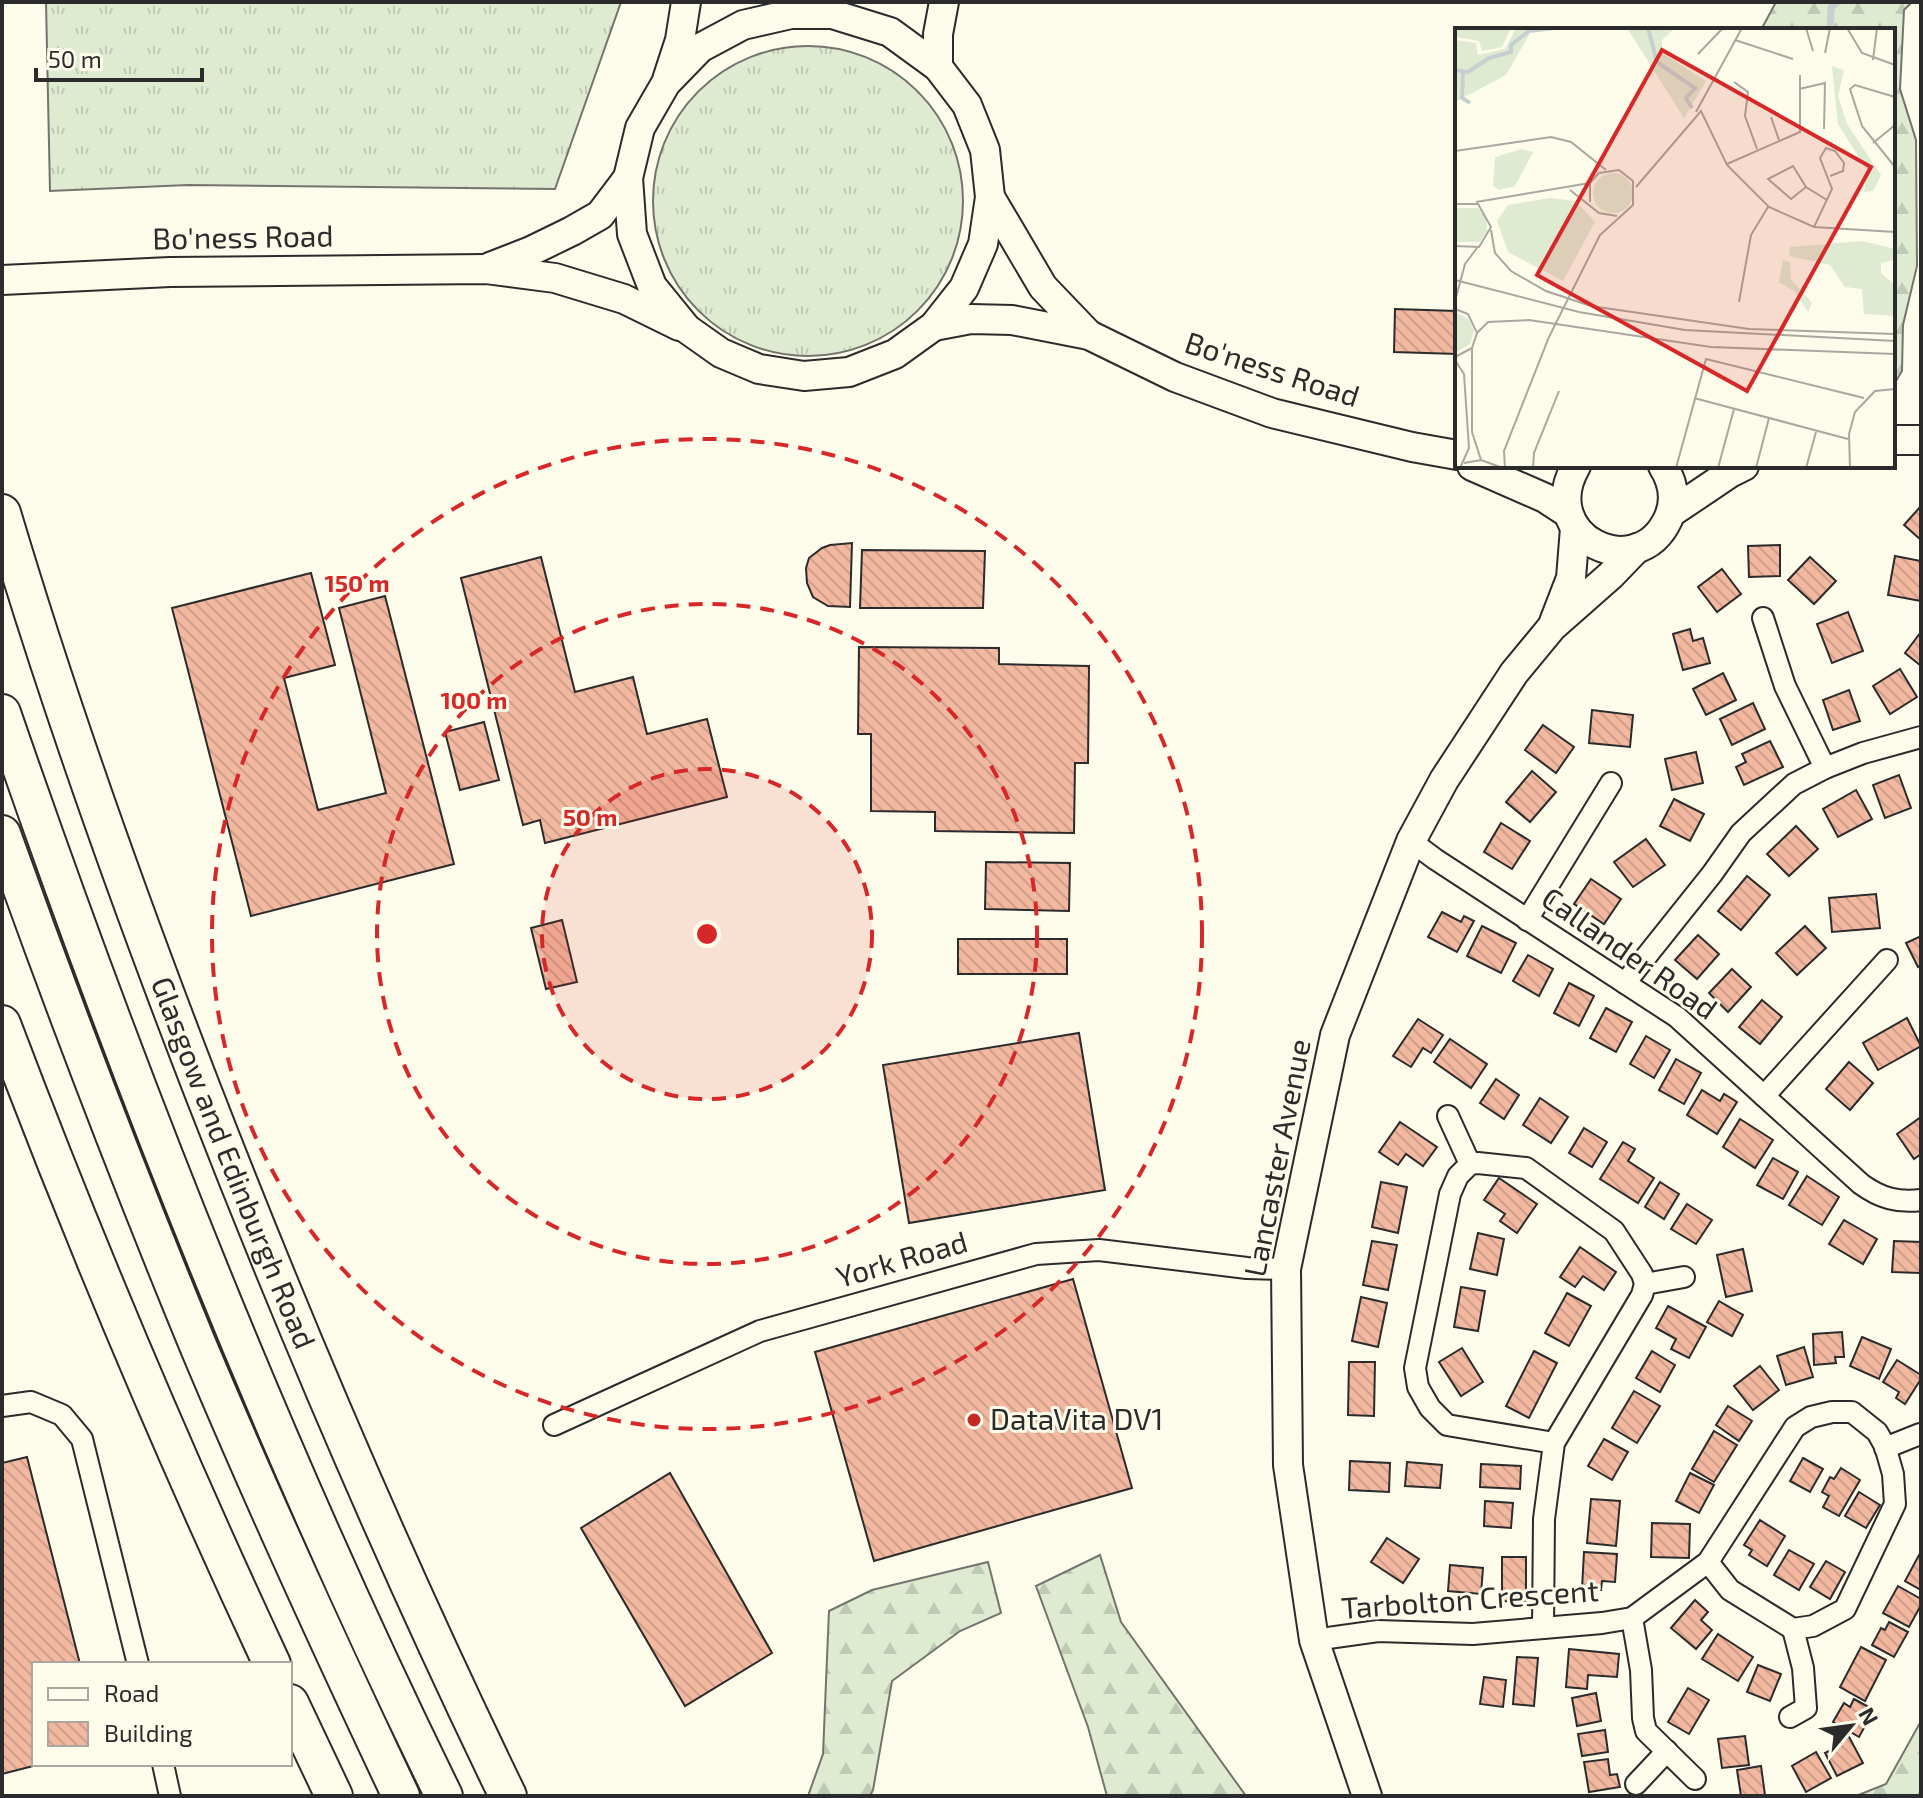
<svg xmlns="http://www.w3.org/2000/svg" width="1923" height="1798" font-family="'Exo 2',sans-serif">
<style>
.grass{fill:url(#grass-tufts);stroke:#74746e;stroke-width:2}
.forest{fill:url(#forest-firs);stroke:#74746e;stroke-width:2}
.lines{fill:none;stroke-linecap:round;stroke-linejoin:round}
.stream{stroke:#c7d0d0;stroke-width:7}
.building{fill:url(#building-back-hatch);stroke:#2b2b2b;stroke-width:2}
.street-casing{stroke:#2b2b2b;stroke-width:24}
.secondary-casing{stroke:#2b2b2b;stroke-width:32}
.highway-casing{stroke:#2b2b2b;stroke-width:40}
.street{stroke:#fdfbea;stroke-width:20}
.secondary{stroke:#fdfbea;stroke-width:28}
.highway{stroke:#fdfbea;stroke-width:36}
.ring{fill:none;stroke:#d62828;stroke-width:4;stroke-dasharray:14 10}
.poi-dot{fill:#c62828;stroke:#fdfbea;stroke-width:3}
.labels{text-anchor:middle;stroke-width:6;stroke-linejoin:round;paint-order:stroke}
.street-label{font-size:30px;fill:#2b2b2b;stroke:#fdfbea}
.poi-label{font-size:30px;fill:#2b2b2b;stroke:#fdfbea;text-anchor:start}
.inset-river{fill:none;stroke:#c7d0d0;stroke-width:4}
.inset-road{fill:none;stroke:#a9a89e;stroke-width:2}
.view{fill:#d62828;fill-opacity:0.15;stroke:#d62828;stroke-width:4}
.inset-edge{fill:none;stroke:#2b2b2b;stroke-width:4}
.centre{fill:#d62828;stroke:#fdfbea;stroke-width:4}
.ring-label{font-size:24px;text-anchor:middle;font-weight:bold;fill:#d62828;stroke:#fdfbea;stroke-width:6;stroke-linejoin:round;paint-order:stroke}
</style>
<defs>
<pattern id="grass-tufts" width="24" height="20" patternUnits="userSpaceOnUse" patternTransform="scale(2)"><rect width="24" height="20" fill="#deebd1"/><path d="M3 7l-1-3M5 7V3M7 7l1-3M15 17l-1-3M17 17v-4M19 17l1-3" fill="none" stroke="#bfcab4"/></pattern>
<pattern id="forest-firs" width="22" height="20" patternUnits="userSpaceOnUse" patternTransform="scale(2)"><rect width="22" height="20" fill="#deebd1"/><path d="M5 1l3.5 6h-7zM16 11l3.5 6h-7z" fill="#bfcab4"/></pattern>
<pattern id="building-back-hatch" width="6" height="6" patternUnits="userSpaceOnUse" patternTransform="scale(2)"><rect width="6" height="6" fill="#f2b8a0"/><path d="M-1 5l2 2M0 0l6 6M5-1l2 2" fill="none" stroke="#d09e8a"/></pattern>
</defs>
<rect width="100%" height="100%" fill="#fdfbea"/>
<g class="grass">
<path d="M46 2H621L555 189 188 185 50 191Z"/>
<circle cx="808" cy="201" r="155"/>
</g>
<g class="forest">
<path d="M1776 2H1912L1904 10 1900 89 1916 140 1917 266 1903 325 1902 371 1893 386V30H1761Z"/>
<path d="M1100 1555 1121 1622 1246 1796H1107L1088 1727 1036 1586Z"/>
<path d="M988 1562 1001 1613 960 1631 892 1681 873 1790 870 1796H808L823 1754 829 1611 872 1590Z"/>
<path d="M1921 1721V1796H1856L1886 1784Z"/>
</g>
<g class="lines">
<path class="stream" d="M1830 30 1831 8 1837 2"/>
</g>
<g class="building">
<path d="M1395 309 1457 311V354L1394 352Z"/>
<path d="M1921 506V540L1904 525Z"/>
<path d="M852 543 850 607 828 606 813 597 807 583 806 568 809 558 822 548 830 545Z"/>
<path d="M1780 545V576L1749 577 1748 546Z"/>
<path d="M862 550 985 551 983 608H860Z"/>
<path d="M1895 556 1921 561V601L1888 595Z"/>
<path d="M541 557 575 692 633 677 647 734 707 719 727 797 545 843 540 820 523 825 461 578Z"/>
<path d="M1810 557 1836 581 1814 604 1788 580Z"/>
<path d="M1722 569 1741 594 1717 612 1698 587Z"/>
<path d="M311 573 335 665 284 678 318 810 386 793 339 608 385 596 454 864 251 916 172 608Z"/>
<path d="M1848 612 1863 651 1832 663 1817 624Z"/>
<path d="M1690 629 1693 641 1703 638 1710 663 1683 670 1673 634Z"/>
<path d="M1921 632V666L1905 653Z"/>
<path d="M859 647 999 648V664L1089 666 1088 763H1075L1074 833 935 831V812L871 811V734H858Z"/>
<path d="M1900 669 1917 697 1890 714 1873 686Z"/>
<path d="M1723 673 1736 700 1706 715 1693 689Z"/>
<path d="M1849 690 1860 721 1833 730 1823 700Z"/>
<path d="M1753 703 1765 729 1732 745 1720 719Z"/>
<path d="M1592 710 1633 715 1630 747 1589 743Z"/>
<path d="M484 722 499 780 460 790 445 732Z"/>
<path d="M1543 725 1574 747 1556 773 1525 750Z"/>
<path d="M1770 741 1783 767 1744 785 1736 767 1746 762 1742 754Z"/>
<path d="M1696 752 1703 783 1672 790 1665 759Z"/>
<path d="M1532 771 1556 792 1530 822 1506 802Z"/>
<path d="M1899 775 1911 808 1885 818 1873 785Z"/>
<path d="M1856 790 1872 819 1838 837 1823 809Z"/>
<path d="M1674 799 1704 814 1690 841 1660 826Z"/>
<path d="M1501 823 1530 841 1512 869 1484 852Z"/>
<path d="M1796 826 1818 849 1789 876 1767 854Z"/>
<path d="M1646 839 1665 865 1633 887 1614 862Z"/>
<path d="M986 862 1070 863 1069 911 985 909Z"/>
<path d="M1747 876 1770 895 1741 930 1718 911Z"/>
<path d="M1591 879 1621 899 1604 924 1574 904Z"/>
<path d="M1876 894 1880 928 1832 932 1829 898Z"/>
<path d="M1442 912 1461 922 1464 916 1474 921 1457 952 1428 937Z"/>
<path d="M562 920 577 982 546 989 531 928Z"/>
<path d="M1482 926 1516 943 1501 973 1467 956Z"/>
<path d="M1805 926 1826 948 1797 975 1776 953Z"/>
<path d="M1698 935 1719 954 1697 979 1675 960Z"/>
<path d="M1921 936V965L1918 967 1906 943Z"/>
<rect x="958" y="939" width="109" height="35"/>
<path d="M1528 955 1553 969 1539 996 1513 981Z"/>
<path d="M1732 969 1751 987 1728 1012 1709 993Z"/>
<path d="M1569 983 1594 996 1579 1026 1554 1013Z"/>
<path d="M1762 1000 1782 1017 1760 1044 1739 1027Z"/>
<path d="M1606 1008 1632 1022 1616 1052 1590 1038Z"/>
<path d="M1907 1018 1921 1046 1878 1070 1863 1043Z"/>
<path d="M1418 1019 1443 1035 1431 1053 1423 1048 1411 1067 1393 1056Z"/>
<path d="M1079 1033 1105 1190 909 1223 883 1065Z"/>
<path d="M1646 1036 1670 1050 1654 1078 1630 1064Z"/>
<path d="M1450 1039 1487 1064 1471 1088 1434 1062Z"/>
<path d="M1676 1059 1701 1073 1684 1104 1659 1090Z"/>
<path d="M1849 1062 1873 1083 1850 1110 1826 1089Z"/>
<path d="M1496 1079 1519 1095 1504 1119 1480 1103Z"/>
<path d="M1702 1090 1720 1101 1724 1094 1737 1102 1717 1134 1687 1115Z"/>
<path d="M1540 1098 1568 1117 1551 1143 1523 1125Z"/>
<path d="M1921 1117V1154L1914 1159 1897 1134Z"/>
<path d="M1740 1119 1773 1140 1755 1168 1723 1147Z"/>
<path d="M1400 1122 1437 1147 1423 1166 1406 1154 1398 1165 1379 1152Z"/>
<path d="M1584 1128 1607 1142 1592 1167 1569 1153Z"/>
<path d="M1623 1142 1635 1149 1628 1161 1654 1178 1638 1203 1600 1179Z"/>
<path d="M1773 1158 1798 1172 1783 1199 1757 1185Z"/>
<path d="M1807 1176 1839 1197 1822 1225 1789 1205Z"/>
<path d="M1499 1178 1537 1204 1517 1233 1500 1221 1505 1214 1484 1200Z"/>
<path d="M1381 1182 1407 1187 1398 1233 1372 1227Z"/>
<path d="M1660 1182 1679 1194 1664 1219 1645 1207Z"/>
<path d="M1687 1204 1712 1220 1696 1244 1671 1229Z"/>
<path d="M1844 1220 1877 1239 1863 1264 1829 1244Z"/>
<path d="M1478 1233 1504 1239 1497 1275 1470 1269Z"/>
<path d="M1372 1241 1397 1245 1388 1290 1363 1285Z"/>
<path d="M1894 1241 1921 1242 1920 1273 1892 1272Z"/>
<path d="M1580 1247 1616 1272 1604 1290 1583 1276 1575 1287 1560 1277Z"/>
<path d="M1743 1249 1752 1291 1726 1297 1717 1255Z"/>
<path d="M1073 1279 1132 1488 874 1561 815 1352Z"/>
<path d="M1461 1287 1485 1291 1478 1331 1454 1327Z"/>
<path d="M1567 1293 1591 1306 1569 1346 1545 1333Z"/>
<path d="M1361 1297 1387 1303 1378 1347 1352 1341Z"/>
<path d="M1719 1301 1743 1315 1732 1336 1707 1322Z"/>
<path d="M1668 1306 1706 1327 1689 1358 1671 1349 1676 1339 1656 1328Z"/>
<path d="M1842 1332 1844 1357H1835L1836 1363 1814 1365 1813 1334Z"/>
<path d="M1862 1337 1891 1349 1879 1379 1850 1366Z"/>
<path d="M1804 1347 1813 1377 1786 1385 1777 1356Z"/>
<path d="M1462 1348 1483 1382 1461 1396 1439 1362Z"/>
<path d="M1534 1351 1557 1363 1529 1418 1506 1406Z"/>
<path d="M1652 1351 1675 1365 1660 1392 1636 1378Z"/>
<path d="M1897 1360 1921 1375V1379L1905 1404 1896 1398 1899 1392 1883 1382Z"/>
<path d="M1349 1362H1375L1374 1416 1348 1415Z"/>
<path d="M1760 1366 1779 1390 1753 1410 1734 1386Z"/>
<path d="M1634 1391 1660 1406 1637 1443 1612 1428Z"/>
<path d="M1728 1406 1752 1421 1739 1441 1716 1425Z"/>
<path d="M1714 1431 1737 1445 1714 1482 1692 1469Z"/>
<path d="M1604 1439 1628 1452 1612 1480 1588 1466Z"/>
<path d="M27 1457 80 1664H34V1764H41L2 1774V1463Z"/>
<path d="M1803 1458 1823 1469 1810 1492 1790 1481Z"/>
<path d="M1350 1461 1390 1463 1389 1492 1349 1490Z"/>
<path d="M1407 1462 1442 1465 1440 1488 1405 1486Z"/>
<path d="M1481 1464 1521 1466 1520 1489 1480 1487Z"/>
<path d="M1841 1468 1860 1480 1839 1516 1823 1507 1829 1496 1822 1492 1830 1477 1834 1479Z"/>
<path d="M670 1473 772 1653 685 1706 581 1528Z"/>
<path d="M1690 1473 1714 1485 1699 1513 1676 1501Z"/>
<path d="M1859 1492 1880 1505 1866 1528 1845 1516Z"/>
<path d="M1591 1499 1620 1501 1616 1546 1587 1543Z"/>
<path d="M1485 1501 1513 1503 1511 1528 1484 1526Z"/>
<path d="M1760 1520 1785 1536 1767 1566 1749 1555 1752 1550 1744 1545Z"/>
<path d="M1652 1523 1690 1524 1689 1558 1651 1557Z"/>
<path d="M1387 1538 1419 1559 1403 1583 1371 1562Z"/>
<path d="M1789 1550 1814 1564 1799 1590 1774 1575Z"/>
<path d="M1584 1552 1617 1554 1615 1582 1602 1581 1601 1590 1582 1589Z"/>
<path d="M1919 1555 1921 1556V1590L1905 1581Z"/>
<path d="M1502 1557H1526V1602L1502 1601Z"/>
<path d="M1826 1561 1845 1572 1830 1599 1810 1587Z"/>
<path d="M1450 1565 1483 1568 1481 1594 1448 1591Z"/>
<path d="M1898 1586 1921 1599V1605L1909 1627 1883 1613Z"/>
<path d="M1695 1600 1708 1612 1701 1620 1712 1630 1696 1649 1671 1628Z"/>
<path d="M1889 1622 1908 1632 1894 1657 1872 1645 1881 1628 1885 1630Z"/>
<path d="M1718 1634 1753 1657 1738 1681 1702 1659Z"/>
<path d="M1861 1647 1886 1660 1865 1701 1840 1687Z"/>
<path d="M1569 1649 1619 1654 1617 1677 1588 1675 1587 1689 1566 1687Z"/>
<path d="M1517 1657 1538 1658 1534 1706 1513 1704Z"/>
<path d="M1758 1665 1781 1674 1770 1701 1747 1692Z"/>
<path d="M1484 1677 1506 1680 1503 1707 1480 1704Z"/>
<path d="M1688 1688 1709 1700 1689 1734 1668 1722Z"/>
<path d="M1596 1693 1601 1721 1577 1726 1572 1698Z"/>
<path d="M1854 1699 1874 1710 1859 1737 1833 1722 1844 1703 1850 1707Z"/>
<path d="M1605 1730 1608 1752 1582 1756 1578 1734Z"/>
<path d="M1848 1735 1863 1763 1837 1776 1825 1753 1833 1749 1831 1744Z"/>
<path d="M1745 1736 1749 1765 1722 1768 1718 1739Z"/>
<path d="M1816 1752 1831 1778 1806 1792 1792 1766Z"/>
<path d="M1608 1759 1610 1775 1617 1774 1620 1787 1589 1792 1584 1762Z"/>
<path d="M1761 1766 1765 1795 1741 1796 1737 1770Z"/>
</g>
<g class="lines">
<defs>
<g id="street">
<path d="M1763 618 1785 686 1825 768"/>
<path d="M1411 841 1435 859 1677 1017 1861 1184C1880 1198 1898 1203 1921 1200"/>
<path d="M1527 920 1611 783"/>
<path d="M1625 983 1712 874 1741 833 1794 784 1825 768 1863 753 1921 737"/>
<path d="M1764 1096 1887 960"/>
<path d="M1448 1116 1470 1164"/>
<path d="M1645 1284 1684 1277"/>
<path d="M2 1406 31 1402 62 1415 82 1439 138 1664"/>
<path d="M554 1425 760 1331 1036 1254 1099 1250 1247 1268 1286 1269"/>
<path d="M1885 1448 1920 1434"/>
<path d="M1632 1618 1641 1670 1643 1718 1646 1731 1695 1779"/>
<path d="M1543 1628 1544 1519 1554 1443 1642 1295 1645 1284 1642 1274 1614 1231 1526 1168 1478 1163 1470 1164 1458 1176 1450 1194 1415 1368 1418 1387 1430 1408 1447 1425 1554 1443"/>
<path d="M1314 1640 1378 1631 1473 1634 1602 1623 1632 1618 1708 1562 1795 1427 1811 1417 1832 1412H1852L1877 1432 1885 1446 1893 1474 1895 1504 1845 1609 1813 1626 1793 1629 1730 1590 1708 1562"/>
<path d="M1790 1717 1806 1708 1803 1668 1793 1629"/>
<path d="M163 1764 170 1796"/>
<path d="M1636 1784 1667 1751"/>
</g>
<g id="secondary">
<path d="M938 67V34L944 2"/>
<path d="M666 83 700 48 743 25 791 14H832L890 32 938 67 967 105 985 150 990 197 983 244 964 288 934 326 895 354 849 372 804 376 759 369 721 353 687 329 652 286 632 234 628 178 640 128 666 83 680 40 686 2"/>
<path d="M990 197 1043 287 1089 335"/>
<path d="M490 267 531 251 572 231 600 215 628 178"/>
<path d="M2 280 170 272 486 269 555 278 624 299 679 326"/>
<path d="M934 326 971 319 1012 320 1089 335 1175 377 1272 413 1412 447 1457 455"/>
<path d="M1893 440H1921"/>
<path d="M1472 466 1545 498 1568 513"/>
<path d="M1576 466C1535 537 1637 586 1668 519 1677 500 1673 482 1663 466"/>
<path d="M1672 512 1730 473 1744 466"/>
<path d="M1554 622 1571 578 1575 528"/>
<path d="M1367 1796 1314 1640 1288 1465 1286 1269 1335 1035 1411 841 1444 780 1514 673 1552 627 1611 575 1637 548"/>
</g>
<g id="highway">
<path id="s1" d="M2 513C60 708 129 900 202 1089 295 1329 396 1565 508 1796"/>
<path d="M2 713C129 1082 272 1446 444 1796"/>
<path d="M2 834C63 1005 128 1175 197 1343 261 1496 330 1646 401 1796"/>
<path d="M2 1024C84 1241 174 1454 272 1664"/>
<path d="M290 1703 334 1796"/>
</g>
</defs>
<use href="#street" class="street-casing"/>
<use href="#secondary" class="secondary-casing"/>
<use href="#highway" class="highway-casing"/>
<use href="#street" class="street"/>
<use href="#secondary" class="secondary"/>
<use href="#highway" class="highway"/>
</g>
<circle cx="707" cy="934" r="165" fill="#d62828" fill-opacity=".12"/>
<g class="ring">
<circle cx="707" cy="934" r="165"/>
<circle cx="707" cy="934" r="330"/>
<circle cx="707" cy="934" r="495"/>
</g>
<circle class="poi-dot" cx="974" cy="1420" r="8"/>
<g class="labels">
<g class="street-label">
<text transform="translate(243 238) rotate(-1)" y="10">Bo'ness Road</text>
<text transform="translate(1272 370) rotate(18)" y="10">Bo'ness Road</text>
<text transform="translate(1629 954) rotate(35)" y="10">Callander Road</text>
<text transform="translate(1278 1158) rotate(-79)" y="10">Lancaster Avenue</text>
<text dy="10" stroke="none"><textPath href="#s1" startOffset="690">Glasgow and Edinburgh Road</textPath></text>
<text transform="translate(902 1260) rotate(-16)" y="10">York Road</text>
<text transform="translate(1470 1600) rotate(-4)" y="10">Tarbolton Crescent</text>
</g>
<g class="poi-label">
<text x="990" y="1430">DataVita DV1</text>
</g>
</g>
<g transform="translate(1455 28)">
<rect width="440" height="440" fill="#fdfbea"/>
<path d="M0 0H56L47 19 27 23 24 13 0 9ZM67 121 78 124 60 158 44 162 38 158 40 129ZM138 165a20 20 0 1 1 40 0a20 20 0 1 1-40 0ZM95 170 121 173 140 194 108 253 53 224 42 193 53 177ZM0 180H23L31 190 32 203 25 214H0ZM0 284 14 291 19 303 15 316 0 325Z" fill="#deebd1"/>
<path d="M61 0H78L51 47 0 74V12L21 15 23 27 50 21ZM172 0H220L207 12V25L251 53 229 90ZM377 38 389 42 383 68 392 96 426 147 418 163 409 164 412 142 383 96ZM407 213 440 221V232L426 235V245L440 257V288L409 286 407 261 390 259 375 237 334 228 335 219ZM328 232 335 234 336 251 357 275 353 284 340 264 324 254Z" fill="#deebd1"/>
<path class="inset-river" d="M193 0 202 34 240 60 231 70 237 80M0 42 13 44 34 30 56 24V17L74 3 99 0M8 44 7 70 15 75"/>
<path class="inset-road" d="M351 0 358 23M392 0 407 25 440 37M280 12 338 31M370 25 375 0M243 26 268 0M418 32 422 0M279 54 293 64 290 88 302 121M344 61 370 55 369 101M440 69 400 57 395 61 407 98 440 139M241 84 287 0M316 89 324 112M418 115 440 97M0 123 96 109 116 114 151 142M272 136 345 104V47M181 159 246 83 272 137 314 179 359 199 440 204M351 159 336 171 313 151 338 138 351 159 372 172M115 162 144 185 162 188M21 174 135 155M0 176H23L36 199 24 219 0 218M359 199 377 161 365 130 371 120 380 123 389 135 388 143 375 148M36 202 40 225 56 243 91 263 136 278 294 301 440 306M0 252 124 284 230 302 440 313M0 273 10 236 22 220M284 274 296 207 313 179M0 281 13 286 22 305 17 320 0 329M22 305 33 294 74 292 256 319 440 326M17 320V404L26 432M0 332 9 346 14 420 5 440M239 370 393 411M9 435 26 432 48 440M50 440 49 423 94 309 145 207 178 177V153L164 142 144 145 135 155V174M78 440 79 425 104 363M221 440 251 331 409 370M263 440 279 381M301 440 314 390M351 440 361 404M395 440 394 406 400 384 420 363 440 361"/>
<path class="view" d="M207 22 416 139 292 363 82 247Z"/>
<rect width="440" height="440" class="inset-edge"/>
</g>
<circle cx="707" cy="934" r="12" class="centre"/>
<g class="ring-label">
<text x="357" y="592">150 m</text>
<text x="474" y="709">100 m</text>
<text x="590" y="826">50 m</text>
</g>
<rect width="1923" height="1798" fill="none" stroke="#2b2b2b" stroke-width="8"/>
<rect x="32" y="1662" width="260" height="104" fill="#fdfbea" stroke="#a9a89e" stroke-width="2"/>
<rect x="48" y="1688" width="40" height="12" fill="#fdfbea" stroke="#a9a89e" stroke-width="2"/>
<text x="104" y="1702" font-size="24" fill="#2b2b2b">Road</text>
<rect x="48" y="1722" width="40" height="24" fill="url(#building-back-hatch)" stroke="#a9a89e" stroke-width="2"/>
<text x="104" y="1742" font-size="24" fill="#2b2b2b">Building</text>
<g transform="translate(1851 1726) rotate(61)" stroke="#fdfbea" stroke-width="6" paint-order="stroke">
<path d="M0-6L14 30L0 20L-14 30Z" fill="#2b2b2b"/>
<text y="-12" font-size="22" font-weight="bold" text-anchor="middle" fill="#2b2b2b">N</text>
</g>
<path d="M36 68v12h166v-12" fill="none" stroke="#2b2b2b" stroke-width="4"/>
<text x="48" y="68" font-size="24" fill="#2b2b2b" stroke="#fdfbea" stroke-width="6" paint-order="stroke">50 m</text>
</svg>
